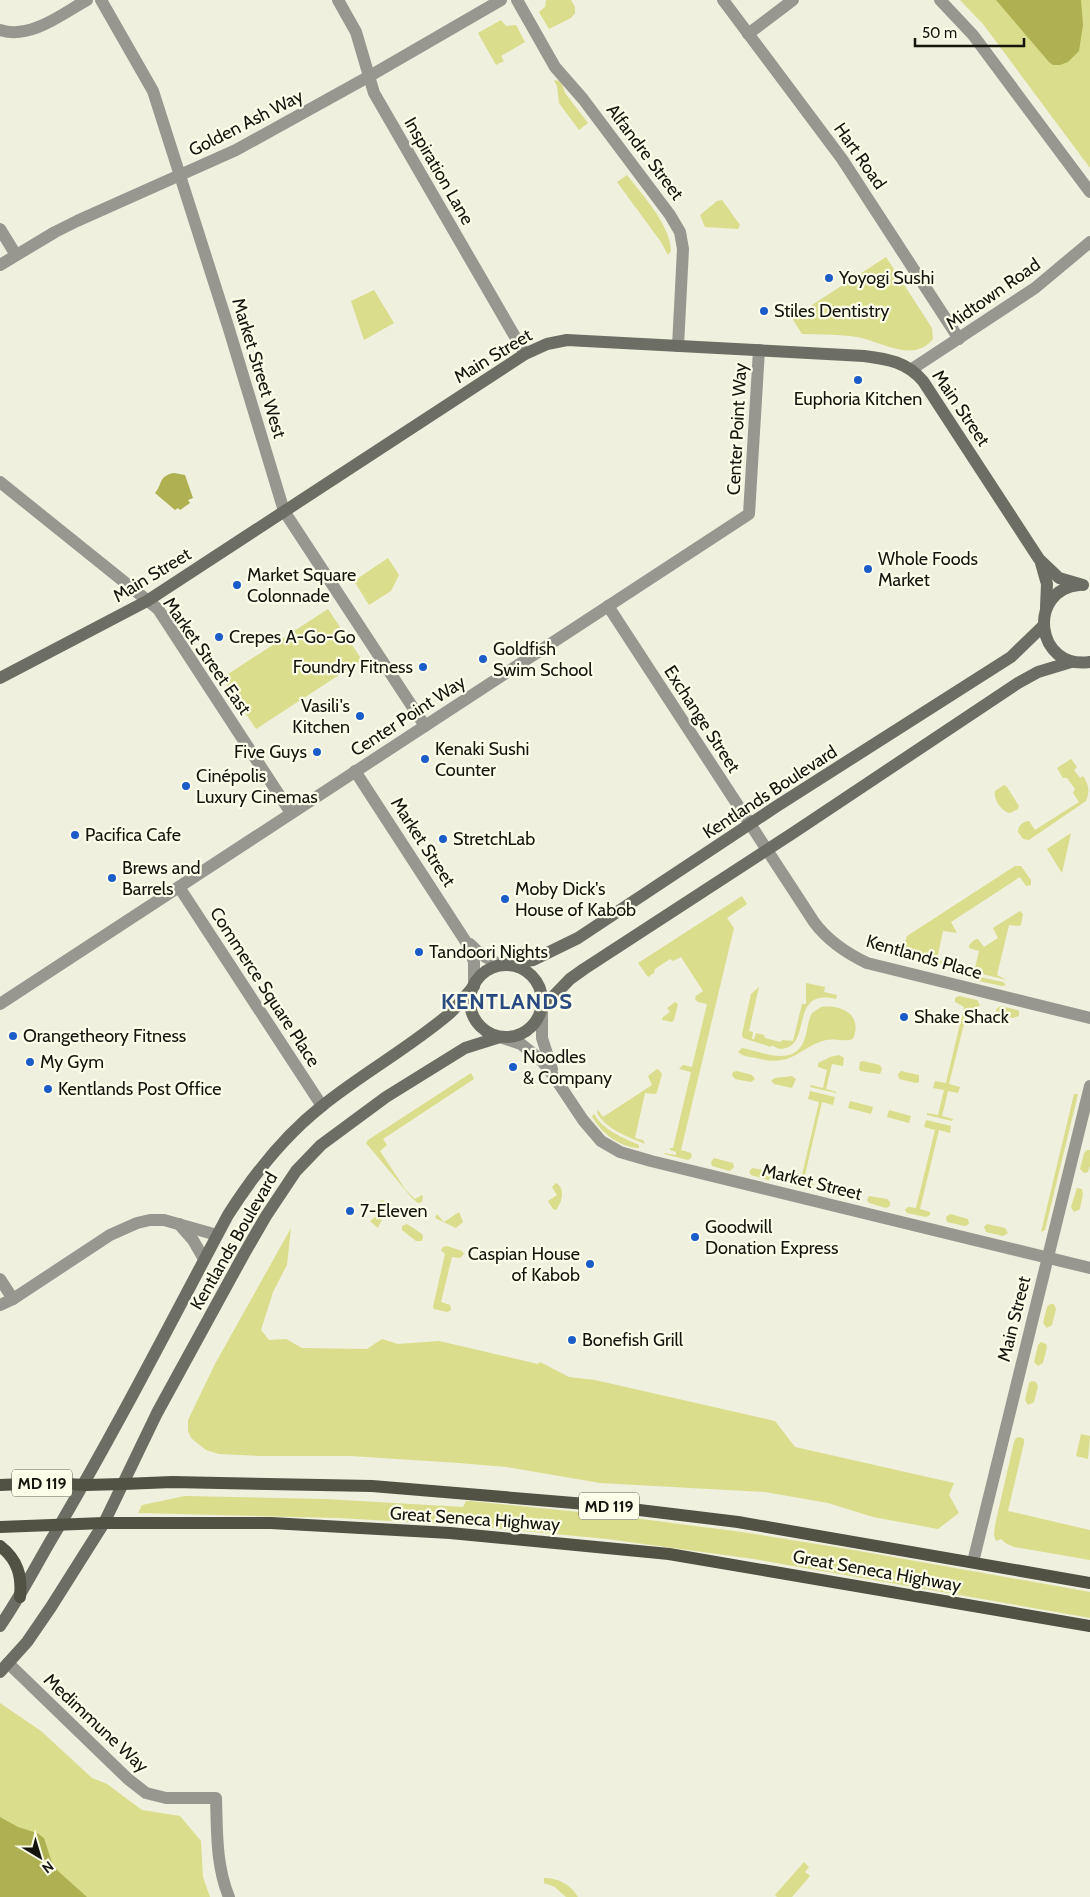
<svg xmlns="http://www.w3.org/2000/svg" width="1090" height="1897" font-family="Cabin,sans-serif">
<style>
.green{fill:#dadd8b}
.water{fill:#aeb051}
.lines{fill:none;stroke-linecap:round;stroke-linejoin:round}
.street{stroke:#979790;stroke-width:12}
.secondary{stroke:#6d6e63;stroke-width:12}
.primary{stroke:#515144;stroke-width:12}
.poi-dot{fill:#1a5dc9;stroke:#fcfeea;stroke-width:2}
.labels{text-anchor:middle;stroke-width:4.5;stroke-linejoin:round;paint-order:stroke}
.shield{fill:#fcfeea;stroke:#5a5b50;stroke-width:1}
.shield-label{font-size:16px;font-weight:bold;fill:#15150e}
.street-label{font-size:18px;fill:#15150e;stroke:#fcfeea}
.poi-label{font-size:18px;fill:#15150e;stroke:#fcfeea;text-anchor:start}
.district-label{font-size:22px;font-weight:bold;letter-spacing:1px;fill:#294a81;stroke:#fcfeea}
</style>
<rect width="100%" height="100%" fill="#eff0dd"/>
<g class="green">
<path d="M546 0H571L575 7V13L571 18 549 29 539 12 545 7Z"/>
<path d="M960 0H1090V168L983 24Z"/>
<path d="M501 20 506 26 516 25 525 42 501 56 504 61 496 65 478 33Z"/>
<path d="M554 80 559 81 562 84 565 93 588 123 579 130 559 103 557 86Z"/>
<path d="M627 175C643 196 670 224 671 251L668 255 661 242 617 182Z"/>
<path d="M722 200 740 225 738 229 705 227 700 215 717 201Z"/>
<path d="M886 257 932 328 933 339C913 364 881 341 857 337 839 334 820 335 802 334L792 318Z"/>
<path d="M374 290 394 323 364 340 351 301Z"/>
<path d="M388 558 399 575 391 591 369 605 354 581Z"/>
<path d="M328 609 362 660 256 729 222 678Z"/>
<path d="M1071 759 1077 767 1074 770 1080 778 1083 776C1089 785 1090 791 1086 801L1029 840 1023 839 1018 832C1018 826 1023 821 1029 821L1035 830 1079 802 1073 793 1075 789 1067 778H1063L1057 768Z"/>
<path d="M1004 785 1007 787 1019 806 1018 809 1010 813C1002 812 993 799 995 791Z"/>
<path d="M1071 833 1062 873 1047 849Z"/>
<path d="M1015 866H1021L1031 880V885L1026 886 1020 877 951 922 957 933 943 931 937 959 947 963 942 964 902 954 907 936Z"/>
<path d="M742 896 747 904 727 918 734 928 681 1150 691 1153 692 1157 688 1160 664 1154 665 1153 676 1155V1152L670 1150V1148H673L691 1072 679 1069 683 1065 692 1067 707 1004 698 1002 695 999 696 996 703 991 681 957 673 961 670 959 655 969 654 973 648 977 638 963Z"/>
<path d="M1020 911 1023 914 1021 925 1018 926 1009 925 997 975 1007 980 970 971 964 967 975 968 979 951 969 948V945L974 940 978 939 984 947 998 938 993 928Z"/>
<path d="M965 974 1003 982 1006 985 1002 986 974 980Z"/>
<path d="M806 983 825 987 824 992 837 995 836 999C790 988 811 1041 786 1048 780 1050 776 1048 772 1045L771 1047 743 1038 742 1034 751 994 759 987 749 1031 753 1032 752 1039H754L756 1033 764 1035 765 1038 780 1042 783 1040 793 1041 802 1004H806Z"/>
<path d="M959 996 977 1000 980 1005 976 1009 968 1008 949 1084 960 1087 958 1093 948 1091 942 1116 953 1119 952 1121 927 1115V1113L938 1115 944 1090 933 1088 935 1081 946 1083 964 1007 955 1002V998Z"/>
<path d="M675 1002 678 1004 674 1020 672 1022 662 1020 663 1017 670 1012 667 1008Z"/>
<path d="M1001 1006 1017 1010 1019 1011V1016L1013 1018 997 1014 996 1009Z"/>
<path d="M821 1007C842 1004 863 1015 853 1039 845 1042 835 1038 826 1040 797 1048 793 1068 756 1058 750 1057 742 1056 738 1052L742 1048C761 1051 791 1067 803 1043 808 1033 807 1022 812 1013Z"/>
<path d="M839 1055 844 1058 843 1066 832 1064 826 1089 837 1092 836 1093 810 1087 811 1085 823 1088 827 1070 818 1067V1063L830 1057Z"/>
<path d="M863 1061 880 1065 882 1069 880 1074 860 1071 859 1068 860 1062Z"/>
<path d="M657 1069 659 1070 662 1074 657 1092 655 1094 645 1093 635 1138 643 1140 645 1144C627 1136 607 1130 597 1113L598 1110 603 1117 652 1085 648 1076Z"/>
<path d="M737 1071 752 1075 755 1079 751 1082 735 1079 732 1075 733 1072Z"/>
<path d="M901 1071 919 1075V1082L916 1083 899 1079 898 1074Z"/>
<path d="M471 1073 474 1079 383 1139 387 1145 380 1151 405 1189 415 1199 422 1195 423 1197 422 1202 418 1203 412 1198 366 1143 368 1140Z"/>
<path d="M792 1076 796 1079 792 1088 774 1084 771 1081 775 1078Z"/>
<path d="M810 1091 835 1097 833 1105 822 1102 804 1179 814 1184 812 1188C806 1190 792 1187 788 1181L791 1177 801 1179 819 1102 808 1099Z"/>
<path d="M1074 1094H1078L1045 1230 1041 1232Z"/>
<path d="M850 1101 873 1107 871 1114 848 1108Z"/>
<path d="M889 1110 911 1116 909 1123 887 1117Z"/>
<path d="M594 1114C604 1131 622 1137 639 1145V1148C619 1147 601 1133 592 1116Z"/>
<path d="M926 1120 951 1126 950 1133 939 1130 920 1209 930 1212V1215L926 1217 907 1213 905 1210 908 1207 916 1208 935 1130 924 1127Z"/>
<path d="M1087 1150H1090V1166L1088 1172 1084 1173 1080 1169 1084 1153Z"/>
<path d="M714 1158 733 1163 734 1167 730 1171 712 1166 711 1162Z"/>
<path d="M752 1168 770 1171 773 1176 768 1180 751 1175 749 1172Z"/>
<path d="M556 1183C566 1189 562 1202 556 1210L553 1209 548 1201 557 1195 552 1187Z"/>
<path d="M833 1186 850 1191 851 1196 847 1198 830 1194 828 1189Z"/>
<path d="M1077 1188 1082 1189 1083 1194 1080 1209 1074 1212 1071 1207Z"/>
<path d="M869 1196 887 1199 890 1202V1206L886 1208 869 1203 867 1200Z"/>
<path d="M383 1200 387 1208 378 1228 370 1221 384 1210 378 1202Z"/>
<path d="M459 1212 463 1222 456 1228 435 1218 437 1214 444 1222Z"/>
<path d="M950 1214 968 1219 969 1224 965 1226 947 1222 946 1217Z"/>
<path d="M407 1224 422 1234 423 1237 422 1241H416L402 1230V1226Z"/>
<path d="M987 1224 1005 1228 1008 1233 1003 1236 986 1232 984 1227Z"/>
<path d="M291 1228 287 1265 273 1292 261 1330 269 1340 286 1339 302 1348 367 1349 382 1339 398 1344 439 1341 538 1364 540 1362 569 1377 595 1380 775 1421 795 1447 954 1483 949 1495 959 1513 938 1529 873 1517 828 1503 765 1492 600 1483 507 1467 459 1463 351 1456H261L219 1454 206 1450 191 1438 188 1431V1420L215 1364Z"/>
<path d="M447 1246 462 1251 464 1254 460 1258 452 1257 441 1302 450 1305 451 1310 447 1312 434 1309 433 1307 445 1254 441 1250 443 1247Z"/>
<path d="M1050 1304H1054L1056 1309 1052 1325 1047 1328 1043 1323 1047 1307Z"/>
<path d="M1041 1342 1046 1344 1047 1347 1043 1363 1038 1366 1034 1362 1038 1345Z"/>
<path d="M1032 1381 1036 1382 1038 1386 1034 1402 1028 1405 1025 1400 1029 1383Z"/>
<path d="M1081 1434 1090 1436 1088 1459 1076 1456Z"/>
<path d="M1020 1437 1024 1439V1443L1008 1511 1090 1530V1560L1014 1547 1007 1544 1001 1539 996 1541 994 1535 995 1525 1014 1442 1016 1438Z"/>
<path d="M185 1496 325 1499 463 1507 466 1501H470L618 1516 742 1532 848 1549 1090 1592V1618L754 1559 607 1539 462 1525 338 1518 138 1513 142 1505Z"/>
<path d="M0 1703 41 1731 92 1778 107 1784 142 1810 180 1816 201 1841 203 1877 210 1897H0Z"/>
<path d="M804 1862 809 1867 805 1872 810 1876 792 1897H777L775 1895Z"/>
<path d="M544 1878C558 1878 570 1884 578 1897H566L555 1887 544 1883Z"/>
</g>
<g class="water">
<path d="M996 0H1081L1083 25 1079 51 1068 62 1060 65H1053L1049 62Z"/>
<path d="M174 473 185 475 193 498 188 500 190 503 180 510 178 508 175 510 155 493C163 484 158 476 174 473Z"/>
<path d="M0 1817 18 1827 37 1833 44 1838 52 1863 59 1872 87 1897H0Z"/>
</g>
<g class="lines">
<g class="street">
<path d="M101 0 153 91 228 326 284 511 425 726"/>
<path d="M338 0 356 32 374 93 525 354"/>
<path d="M517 0 555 67 583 99 670 215 680 232 683 249 678 346"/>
<path d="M723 0 842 159 959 339"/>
<path d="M940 0 973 35 1090 192"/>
<path d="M0 30C30 40 62 14 87 0"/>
<path d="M748 34 793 0"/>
<path d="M0 229 16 255"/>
<path d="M0 265 55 232 77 221 236 150 368 77 501 0"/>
<path d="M912 369 1035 288 1090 242"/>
<path d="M0 482 158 609 291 813"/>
<path d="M608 606 814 922C828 941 846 953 867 963L1090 1018"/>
<path d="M355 771 468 945 474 962V986"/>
<path d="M179 887 322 1106"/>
<path d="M470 944C480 955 490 961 503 965"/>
<path d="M0 1004 749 514 759 350"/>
<path d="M542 1008V1038L552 1069"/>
<path d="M500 1037 521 1044 542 1061 557 1081 583 1120 601 1141 620 1152 651 1161 1090 1268"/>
<path d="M179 1224 193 1240 204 1259"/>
<path d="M0 1279 13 1299"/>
<path d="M0 1305 13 1299 110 1235 137 1223 150 1220H164L217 1235"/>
<path d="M973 1562 1090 1086"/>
<path d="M8 1663 128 1779 146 1793 166 1798H216C217 1831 216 1866 229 1897"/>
</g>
<g class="secondary">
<path d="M1041 563 1047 584 1046 607"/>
<path d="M1079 585C1027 590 1035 670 1090 662"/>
<path d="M0 678 147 601 525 354 547 344 567 340 864 356C888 359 907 362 923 381L1039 559 1059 578 1083 585"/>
<path d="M503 965 533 960 578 938 777 806 1011 657 1043 626"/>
<circle cx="506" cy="1001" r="36"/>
<path d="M542 1008 570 979 584 969 793 833 1018 683 1038 672 1071 662"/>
<path d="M0 1626C21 1596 36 1565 54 1535 116 1430 171 1322 228 1215 254 1174 284 1136 322 1106 363 1073 409 1048 449 1014 458 1006 466 995 474 986"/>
<path d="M0 1672 27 1642 51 1607 104 1523 157 1413 244 1254 266 1216 296 1171 321 1145 386 1097 465 1048 500 1037"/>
</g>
<g class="primary">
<path d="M0 1485 47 1483 85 1485 123 1484 172 1482 372 1486 598 1505 738 1522 1090 1583"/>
<path d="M0 1527 104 1523H271L450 1533 669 1554 1090 1626"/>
<path d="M0 1546C18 1560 22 1576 20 1597"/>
</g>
</g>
<g class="poi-dot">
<circle cx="829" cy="278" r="5"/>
<circle cx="764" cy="311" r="5"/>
<circle cx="858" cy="380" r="5"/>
<circle cx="868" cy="569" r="5"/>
<circle cx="237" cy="585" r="5"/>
<circle cx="219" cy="637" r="5"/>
<circle cx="483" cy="659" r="5"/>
<circle cx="423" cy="667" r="5"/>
<circle cx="360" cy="716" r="5"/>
<circle cx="317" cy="752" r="5"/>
<circle cx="425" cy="759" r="5"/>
<circle cx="186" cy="786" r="5"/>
<circle cx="75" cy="835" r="5"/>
<circle cx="443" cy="839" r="5"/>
<circle cx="112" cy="878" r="5"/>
<circle cx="505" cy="899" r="5"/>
<circle cx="419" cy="952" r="5"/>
<circle cx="904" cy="1017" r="5"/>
<circle cx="13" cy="1036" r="5"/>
<circle cx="30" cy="1062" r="5"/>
<circle cx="513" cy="1067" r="5"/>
<circle cx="48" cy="1089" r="5"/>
<circle cx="350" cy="1211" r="5"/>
<circle cx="695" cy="1237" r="5"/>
<circle cx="590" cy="1264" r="5"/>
<circle cx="572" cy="1340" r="5"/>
</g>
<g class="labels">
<g class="shield">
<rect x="12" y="1469.5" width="60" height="27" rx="4"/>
<rect x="579" y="1492.5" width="60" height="27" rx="4"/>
</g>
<g class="shield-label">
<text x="42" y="1489">MD 119</text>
<text x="609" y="1512">MD 119</text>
</g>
<g class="street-label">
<text transform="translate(246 123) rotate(-27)" y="6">Golden Ash Way</text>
<text transform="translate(645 152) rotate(53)" y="6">Alfandre Street</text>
<text transform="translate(860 156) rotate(55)" y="6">Hart Road</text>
<text transform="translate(439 171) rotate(60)" y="6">Inspiration Lane</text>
<text transform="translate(993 294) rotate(-35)" y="6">Midtown Road</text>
<text transform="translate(493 356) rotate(-31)" y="6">Main Street</text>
<text transform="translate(259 368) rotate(73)" y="6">Market Street West</text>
<text transform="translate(961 408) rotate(56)" y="6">Main Street</text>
<text transform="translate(737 429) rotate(-87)" y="6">Center Point Way</text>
<text transform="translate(152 575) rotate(-31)" y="6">Main Street</text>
<text transform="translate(207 656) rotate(55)" y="6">Market Street East</text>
<text transform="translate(408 716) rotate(-33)" y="6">Center Point Way</text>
<text transform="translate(702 719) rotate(57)" y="6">Exchange Street</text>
<text transform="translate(770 792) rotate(-33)" y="6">Kentlands Boulevard</text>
<text transform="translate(423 842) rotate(57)" y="6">Market Street</text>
<text transform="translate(924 957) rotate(16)" y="6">Kentlands Place</text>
<text transform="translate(265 987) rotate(57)" y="6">Commerce Square Place</text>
<text transform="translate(812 1182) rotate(14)" y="6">Market Street</text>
<text transform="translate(234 1241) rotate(-60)" y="6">Kentlands Boulevard</text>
<text transform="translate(1014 1319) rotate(-76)" y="6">Main Street</text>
<text transform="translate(475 1519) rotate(4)" y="6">Great Seneca Highway</text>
<text transform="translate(877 1571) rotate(10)" y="6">Great Seneca Highway</text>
<text transform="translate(96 1723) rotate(43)" y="6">Medimmune Way</text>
</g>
<g class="poi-label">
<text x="839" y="284">Yoyogi Sushi</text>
<text x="774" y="317">Stiles Dentistry</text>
<text x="858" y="405" text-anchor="middle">Euphoria Kitchen</text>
<text x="878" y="565">Whole Foods<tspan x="878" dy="21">Market</tspan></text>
<text x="247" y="581">Market Square<tspan x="247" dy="21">Colonnade</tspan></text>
<text x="229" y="643">Crepes A-Go-Go</text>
<text x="493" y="655">Goldfish<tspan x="493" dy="21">Swim School</tspan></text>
<text x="413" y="673" text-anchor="end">Foundry Fitness</text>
<text x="350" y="712" text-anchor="end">Vasili's<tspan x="350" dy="21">Kitchen</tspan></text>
<text x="435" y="755">Kenaki Sushi<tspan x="435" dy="21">Counter</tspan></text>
<text x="307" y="758" text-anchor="end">Five Guys</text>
<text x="196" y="782">Cinépolis<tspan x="196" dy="21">Luxury Cinemas</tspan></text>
<text x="85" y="841">Pacifica Cafe</text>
<text x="453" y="845">StretchLab</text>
<text x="122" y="874">Brews and<tspan x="122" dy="21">Barrels</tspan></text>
<text x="515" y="895">Moby Dick's<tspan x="515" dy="21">House of Kabob</tspan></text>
<text x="429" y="958">Tandoori Nights</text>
<text x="914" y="1023">Shake Shack</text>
<text x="23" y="1042">Orangetheory Fitness</text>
<text x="523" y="1063">Noodles<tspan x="523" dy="21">&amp; Company</tspan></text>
<text x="40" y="1068">My Gym</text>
<text x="58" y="1095">Kentlands Post Office</text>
<text x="360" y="1217">7-Eleven</text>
<text x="705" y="1233">Goodwill<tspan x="705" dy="21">Donation Express</tspan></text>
<text x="580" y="1260" text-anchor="end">Caspian House<tspan x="580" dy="21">of Kabob</tspan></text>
<text x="582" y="1346">Bonefish Grill</text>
</g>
<g class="district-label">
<text x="507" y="1009">KENTLANDS</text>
</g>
</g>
<g transform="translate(40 1857) rotate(142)" stroke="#fcfeea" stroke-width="4" paint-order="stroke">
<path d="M0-4L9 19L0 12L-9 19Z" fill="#15150e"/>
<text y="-8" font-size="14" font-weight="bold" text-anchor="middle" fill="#15150e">N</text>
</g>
<path d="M915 38v8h109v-8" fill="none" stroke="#15150e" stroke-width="2.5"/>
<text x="922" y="38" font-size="15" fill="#15150e" stroke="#fcfeea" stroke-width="4" paint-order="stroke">50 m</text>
</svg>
